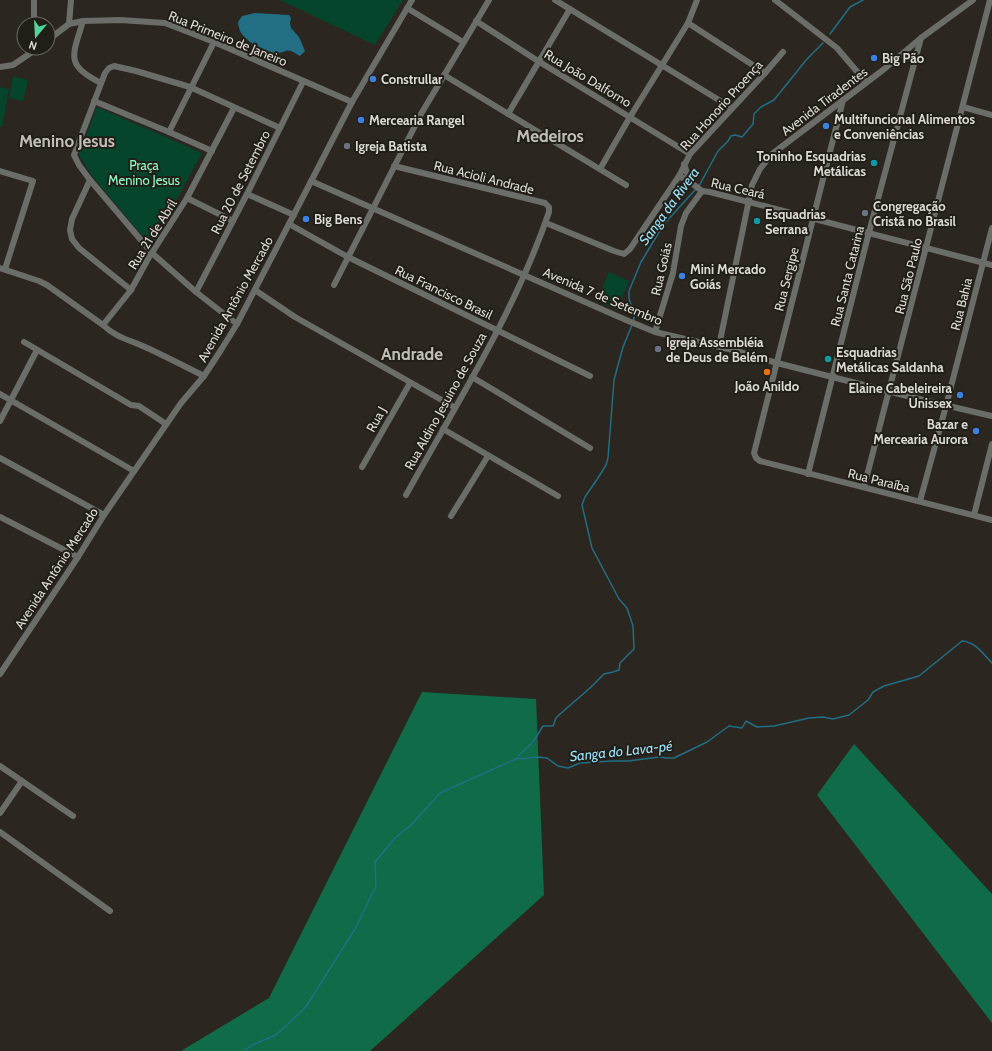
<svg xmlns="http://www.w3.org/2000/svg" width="992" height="1051" font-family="Cabin,sans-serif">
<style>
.green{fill:#05452c}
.forest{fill:#106c48}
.water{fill:#226e84}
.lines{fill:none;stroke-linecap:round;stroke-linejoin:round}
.stream{stroke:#226e84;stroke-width:1.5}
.minor{stroke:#6b6d69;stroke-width:6}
.shop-dot{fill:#3f7fe0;stroke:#211e17;stroke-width:1.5}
.worship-dot{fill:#6b7280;stroke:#211e17;stroke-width:1.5}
.culture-dot{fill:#0f9aa8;stroke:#211e17;stroke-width:1.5}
.food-dot{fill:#e8710a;stroke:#211e17;stroke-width:1.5}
.labels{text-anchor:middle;stroke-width:4;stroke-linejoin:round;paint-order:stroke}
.street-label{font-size:13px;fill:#dddad6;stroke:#211e17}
.poi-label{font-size:13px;font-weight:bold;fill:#dddad6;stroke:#211e17;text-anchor:start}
.park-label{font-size:13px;fill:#8dfdc6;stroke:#211e17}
.water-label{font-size:14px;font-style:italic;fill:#9ae0f9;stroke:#211e17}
.district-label{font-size:17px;font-weight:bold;fill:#c2bdb5;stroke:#211e17}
</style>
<rect width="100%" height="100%" fill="#2b2720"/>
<g class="green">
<path d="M280 0H403L375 45Z"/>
<path d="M13 76 28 80 23 101 9 98Z"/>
<path d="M0 87 9 89 2 127H0Z"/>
<path d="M97 107 202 153 151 246 92 176 79 155Z"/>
<path d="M609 272 629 281 617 310 597 301Z"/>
</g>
<g class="forest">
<path d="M422 692 536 699 544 895 370 1051H181L269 998Z"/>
<path d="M854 744 992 894V1023L817 795Z"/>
</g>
<path class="water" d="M255 13 289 15 291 18 290 23 291 28 299 37 305 51 300 56C296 54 290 49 286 51 281 52 279 54 274 53 262 50 246 42 240 31 239 28 238 24 238 22L242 16Z"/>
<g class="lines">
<g class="stream">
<path d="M830 34 850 7 863 0"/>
<path d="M699 186 718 151 728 141 731 136 735 135 742 137 753 124 754 114 761 107 774 100 807 59 823 43"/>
<path d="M633 321 635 315 629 299V291L641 262 664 224 696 189"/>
<path d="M518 758 519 755 533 742 543 726H553L556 718 560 714 590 688 604 674 613 672 619 670 620 663 634 649 633 626 627 608 619 599 592 548 582 505 585 497 598 478 606 465 608 458 614 380 623 347 632 325"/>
<path d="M518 758 521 759 537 757 547 758 558 766 568 768 580 763 612 761H628L660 757 666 758H674L707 742 729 726 742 728 746 721 757 727 774 726 809 718 823 717 833 719 849 715 868 700 873 692 884 686 919 676 962 641C976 642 983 654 992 663"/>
<path d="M244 1051 252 1045 276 1035 305 1008 355 929 376 886 375 862 394 839 411 825 440 793 518 758"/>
</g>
<g class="minor">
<path d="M34 0V24"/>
<path d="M555 0 732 108"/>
<path d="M775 0 837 48 866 82"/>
<path d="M407 8 463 42"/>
<path d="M83 21C73 55 64 65 101 83"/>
<path d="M476 21 538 61 690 154"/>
<path d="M688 23 765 73"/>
<path d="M69 24 71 0"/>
<path d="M48 40 69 24 83 21 120 20 165 23 214 42 352 102"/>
<path d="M0 67 13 65 38 48"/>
<path d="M444 75 626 185"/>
<path d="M843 100 754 453 756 458 760 461 992 520"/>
<path d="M94 101 169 132 212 151"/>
<path d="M963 107 992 115"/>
<path d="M508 114 570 9"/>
<path d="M169 132 214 42"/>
<path d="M684 164 690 182"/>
<path d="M394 166 545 203 549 207V212C515 312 457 403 406 495"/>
<path d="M600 169 630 117 688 23 697 0"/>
<path d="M0 171 33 181 5 269"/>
<path d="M679 176 690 182 702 191 710 192 992 265"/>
<path d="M90 180 72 219 70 230 72 239 79 248 131 290"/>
<path d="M311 181 626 320 655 332 733 350 777 363 923 400 992 416"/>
<path d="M247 194 294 215"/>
<path d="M187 198 233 221"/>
<path d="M546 223 614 251 624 254 630 249 679 176 690 154 765 73 783 52"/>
<path d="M289 224 348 257 590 376"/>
<path d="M0 268 39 281 47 285 103 325C115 337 130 340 145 347 165 356 184 366 204 376"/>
<path d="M334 285 421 114 489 0"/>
<path d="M255 290 295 317 454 407"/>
<path d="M196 292 247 194 303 82"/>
<path d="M237 324 196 292 152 253 90 180 79 165 74 155 105 73 109 68 114 66 136 71 190 87 280 128"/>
<path d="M103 325 131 290 148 259 187 198 234 108"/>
<path d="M655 332 673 273 681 226 686 213 702 191"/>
<path d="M24 342 131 405 139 406 166 424"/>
<path d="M719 346 752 185 760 169 772 154 883 70 921 38 973 0"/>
<path d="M472 377 590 448"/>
<path d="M0 394 134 471"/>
<path d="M0 421 37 350"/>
<path d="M443 429 558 496"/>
<path d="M0 458 104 515"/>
<path d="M362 467 410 383"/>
<path d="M808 474 867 240 921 38"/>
<path d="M864 487 990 0"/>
<path d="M920 501 946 406 992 228"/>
<path d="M974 515 992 444"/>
<path d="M451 516 488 456"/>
<path d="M0 517 78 557"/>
<path d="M0 674 78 557 104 515 181 403 204 376 221 350 237 324 289 224 352 102 412 0"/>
<path d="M0 766 73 816"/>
<path d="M0 813 22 781"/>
<path d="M0 832 110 911"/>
</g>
</g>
<g class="shop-dot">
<circle cx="874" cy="58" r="4"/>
<circle cx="373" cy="79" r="4"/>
<circle cx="361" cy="120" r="4"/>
<circle cx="826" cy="126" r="4"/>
<circle cx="306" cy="219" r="4"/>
<circle cx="682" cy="276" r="4"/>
<circle cx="960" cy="395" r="4"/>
<circle cx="976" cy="431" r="4"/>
</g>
<g class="worship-dot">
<circle cx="347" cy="146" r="4"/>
<circle cx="865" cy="213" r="4"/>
<circle cx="658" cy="349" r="4"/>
</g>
<g class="culture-dot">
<circle cx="874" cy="163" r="4"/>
<circle cx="757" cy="221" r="4"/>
<circle cx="828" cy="359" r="4"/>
</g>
<circle class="food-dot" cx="767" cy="372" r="4"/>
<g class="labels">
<g class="street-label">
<text transform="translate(228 38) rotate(22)" y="5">Rua Primeiro de Janeiro</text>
<text transform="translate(588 78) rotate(31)" y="5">Rua João Dalforno</text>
<text transform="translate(824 101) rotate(-37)" y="5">Avenida Tiradentes</text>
<text transform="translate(721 105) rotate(-48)" y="5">Rua Honorio Proença</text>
<text transform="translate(484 177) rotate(14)" y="5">Rua Acioli Andrade</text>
<text transform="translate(240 182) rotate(-63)" y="5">Rua 20 de Setembro</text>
<text transform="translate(738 188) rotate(13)" y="5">Rua Ceará</text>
<text transform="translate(152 234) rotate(-58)" y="5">Rua 21 de Abril</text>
<text transform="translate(661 269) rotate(-77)" y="5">Rua Goiás</text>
<text transform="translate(847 276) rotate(-76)" y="5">Rua Santa Catarina</text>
<text transform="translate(908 276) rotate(-76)" y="5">Rua São Paulo</text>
<text transform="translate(786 279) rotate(-76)" y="5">Rua Sergipe</text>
<text transform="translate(444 292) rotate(26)" y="5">Rua Francisco Brasil</text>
<text transform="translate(603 296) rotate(23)" y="5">Avenida 7 de Setembro</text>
<text transform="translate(235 299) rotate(-61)" y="5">Avenida Antônio Mercado</text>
<text transform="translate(961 304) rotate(-76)" y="5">Rua Bahia</text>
<text transform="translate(445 401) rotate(-61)" y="5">Rua Aldino Jesuino de Souza</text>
<text transform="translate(376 419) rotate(-61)" y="5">Rua J</text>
<text transform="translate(879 480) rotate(14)" y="5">Rua Paraíba</text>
<text transform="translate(56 568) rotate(-57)" y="5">Avenida Antônio Mercado</text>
</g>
<g class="poi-label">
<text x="882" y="63">Big Pão</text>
<text x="381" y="84">Construllar</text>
<text x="834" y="124">Multifuncional Alimentos<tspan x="834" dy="15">e Conveniências</tspan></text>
<text x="369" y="125">Mercearia Rangel</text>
<text x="355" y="151">Igreja Batista</text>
<text x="866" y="161" text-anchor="end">Toninho Esquadrias<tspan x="866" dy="15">Metálicas</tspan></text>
<text x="873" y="211">Congregação<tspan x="873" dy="15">Cristã no Brasil</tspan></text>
<text x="765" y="219">Esquadrias<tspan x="765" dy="15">Serrana</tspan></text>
<text x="314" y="224">Big Bens</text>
<text x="690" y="274">Mini Mercado<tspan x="690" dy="15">Goiás</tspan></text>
<text x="666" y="347">Igreja Assembléia<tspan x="666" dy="15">de Deus de Belém</tspan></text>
<text x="836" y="357">Esquadrias<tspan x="836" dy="15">Metálicas Saldanha</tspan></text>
<text x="767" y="391" text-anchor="middle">João Anildo</text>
<text x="952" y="393" text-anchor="end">Elaine Cabeleireira<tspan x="952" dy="15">Unissex</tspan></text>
<text x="968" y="429" text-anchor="end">Bazar e<tspan x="968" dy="15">Mercearia Aurora</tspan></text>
</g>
<g class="park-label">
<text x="144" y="170">Praça<tspan x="144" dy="15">Menino Jesus</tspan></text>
</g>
<g class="water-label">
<text transform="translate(669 206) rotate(-54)" y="5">Sanga da Rivera</text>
<text transform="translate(621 751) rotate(-6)" y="5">Sanga do Lava-pé</text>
</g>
<g class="district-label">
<text x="550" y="142">Medeiros</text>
<text x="67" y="147">Menino Jesus</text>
<text x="412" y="360">Andrade</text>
</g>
</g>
<g transform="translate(36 36) rotate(198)"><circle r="19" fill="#211e17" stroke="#6c6963"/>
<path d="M0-3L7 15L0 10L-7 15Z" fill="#52d397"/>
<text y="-6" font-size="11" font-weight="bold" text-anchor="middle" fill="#dddad6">N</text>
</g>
</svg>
